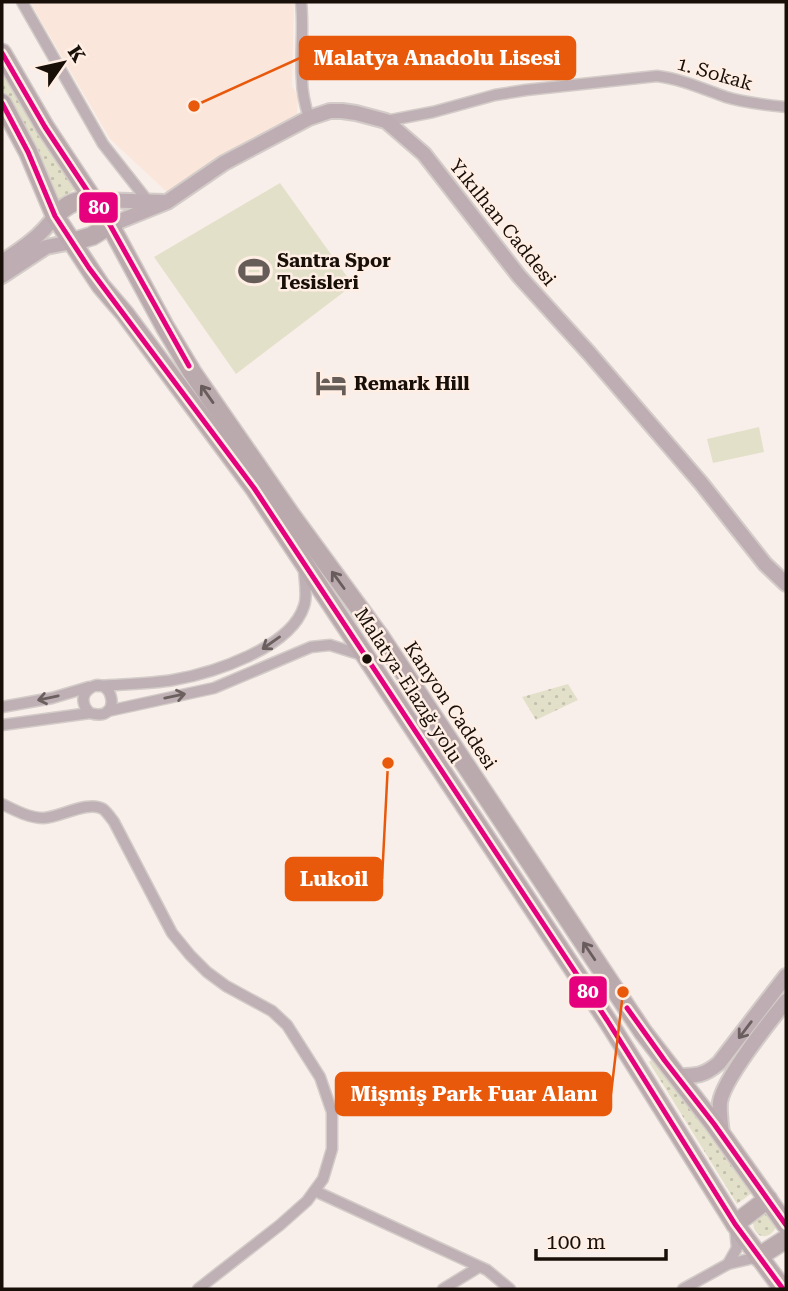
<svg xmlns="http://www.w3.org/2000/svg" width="788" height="1291" font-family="'Roboto Serif',serif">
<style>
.built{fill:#fae6db}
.grass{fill:url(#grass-dots)}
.pitch{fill:#e3e0ca}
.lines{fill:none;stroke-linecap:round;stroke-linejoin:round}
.street-casing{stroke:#d3ccc8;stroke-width:13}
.secondary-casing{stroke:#d3ccc8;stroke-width:18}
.highway-casing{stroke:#d3ccc8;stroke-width:21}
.street{stroke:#beb0b4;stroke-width:10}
.secondary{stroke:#beaeb3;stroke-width:14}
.highway{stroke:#baaaae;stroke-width:18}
.bus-1-casing{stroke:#ffeee4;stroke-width:10}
.bus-1{stroke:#e5007d;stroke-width:5}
.oneway{stroke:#695c5c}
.oneway2{stroke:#6b605e}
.oneway3{stroke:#6b5e5e}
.bus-dot{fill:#180f09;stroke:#ffeee4;stroke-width:2.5}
.labels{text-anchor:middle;stroke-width:5;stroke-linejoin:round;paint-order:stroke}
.street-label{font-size:19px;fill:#180f09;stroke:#ffeee4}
.poi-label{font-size:19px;font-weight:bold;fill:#180f09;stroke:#ffeee4;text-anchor:start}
.leader{fill:none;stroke:#e8590c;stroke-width:2.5}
.callout-dot{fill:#e8590c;stroke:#ffeee4;stroke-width:2.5}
.callout{fill:#e8590c;stroke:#e8590c;stroke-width:2.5}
.callout-label{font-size:21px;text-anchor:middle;font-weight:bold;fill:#fff}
.line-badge{stroke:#ffeee4;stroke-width:2.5}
.badge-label{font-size:19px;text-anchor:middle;font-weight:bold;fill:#fff}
</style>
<defs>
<pattern id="grass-dots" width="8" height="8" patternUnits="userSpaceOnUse" patternTransform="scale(1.75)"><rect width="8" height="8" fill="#e3e0ca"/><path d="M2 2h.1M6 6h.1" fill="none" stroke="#c2bfac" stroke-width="1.8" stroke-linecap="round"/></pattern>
</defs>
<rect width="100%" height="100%" fill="#f9efea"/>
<path class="built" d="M30 2H294L292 86 298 96 297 117 227 152 167 192 110 139Z"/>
<g class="grass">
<path d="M2 70 77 188 56 201 2 89Z"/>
<path d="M568 684 578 700 536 720 522 697Z"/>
<path d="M655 1057 756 1190 737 1204 649 1062Z"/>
<path d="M765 1212H769L777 1225C770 1242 753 1239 753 1221Z"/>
</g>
<g class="pitch">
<path d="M280 183 353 285 236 374 154 257Z"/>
<path d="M759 427 764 452 713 463 707 439Z"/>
</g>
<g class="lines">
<defs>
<g id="street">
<path d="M22 2 103 144 151 205"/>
<path d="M301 2C304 28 300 54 302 80 302 93 305 105 309 118"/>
<path d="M386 121 433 112 495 95 526 90 657 76C681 79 703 89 726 97 745 103 766 105 786 107"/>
<path d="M98 686C123 684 149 684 173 680 213 673 291 648 304 606 308 595 304 579 304 568"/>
<path d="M2 707 52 698 89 687"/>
<path d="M108 711 214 688 311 647 330 645 365 656"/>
<path d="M2 725 90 713C125 724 112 671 89 689 80 696 83 707 90 713"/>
<path d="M2 804C14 810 29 818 44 818 60 817 89 800 103 809 107 812 111 818 114 822L172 933 190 955 207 972 226 986 272 1011 287 1025 320 1077 332 1112V1149L323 1179 307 1201 280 1225 198 1289"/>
<path d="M315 1191 487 1270 510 1289"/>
<path d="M728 1264 737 1248 735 1228"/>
<path d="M443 1289 479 1267"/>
<path d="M683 1289 728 1264 758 1257"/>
</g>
<g id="secondary">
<path d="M95 200 165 202"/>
<path d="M110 225 167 202 224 163 309 118 330 111H342L356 113 386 121 424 154 519 276 589 353 701 483 765 564 786 584"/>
<path d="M2 262C23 248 40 237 55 216"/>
<path d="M2 276 46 247 72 242"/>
<path d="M677 1076C696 1076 704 1076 719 1063L786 976"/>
<path d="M722 1134C721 1124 719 1112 720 1102 724 1078 770 1021 786 1001"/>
</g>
<g id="highway">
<path d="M2 53 45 127 110 225 165 327 192 372 291 515 381 638 643 1032 714 1124 786 1225"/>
<path d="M2 103 28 152 55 216 89 268 101 286 125 314 254 488 607 1020 735 1224 783 1289"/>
<path d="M55 216C67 204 78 198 95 200"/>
<path d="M72 242 92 236 110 225"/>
<path d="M735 1224 768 1199"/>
<path d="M758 1257 786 1239"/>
</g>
</defs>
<use href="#street" class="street-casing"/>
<use href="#secondary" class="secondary-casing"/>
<use href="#highway" class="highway-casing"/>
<use href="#street" class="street"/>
<use href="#secondary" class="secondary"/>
<use href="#highway" class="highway"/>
<defs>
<g id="bus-1">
<path d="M2 53 45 127 110 225 189 366"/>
<path d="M2 103 28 152 55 216 89 268 254 488 607 1020 735 1224 783 1289"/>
<path d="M627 1008 665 1061 714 1124 786 1225"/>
</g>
</defs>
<use href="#bus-1" class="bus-1-casing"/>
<use href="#bus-1" class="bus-1"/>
</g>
<defs><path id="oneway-shaft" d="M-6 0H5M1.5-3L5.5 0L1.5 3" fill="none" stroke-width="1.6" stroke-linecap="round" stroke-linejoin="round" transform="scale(1.75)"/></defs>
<g class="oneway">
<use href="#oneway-shaft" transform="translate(207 394) rotate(-125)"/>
<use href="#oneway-shaft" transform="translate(338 580) rotate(-126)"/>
<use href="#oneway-shaft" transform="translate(589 951) rotate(-124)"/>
</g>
<g class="oneway2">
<use href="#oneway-shaft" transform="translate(271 643) rotate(145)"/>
<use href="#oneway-shaft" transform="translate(175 696) rotate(-12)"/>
<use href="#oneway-shaft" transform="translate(48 698) rotate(168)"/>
</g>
<use class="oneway3" href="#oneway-shaft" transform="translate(745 1030) rotate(127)"/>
<defs>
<symbol id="stadium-bare" viewBox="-9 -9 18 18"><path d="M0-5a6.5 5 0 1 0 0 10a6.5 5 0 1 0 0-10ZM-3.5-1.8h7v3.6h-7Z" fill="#675d58" stroke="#ffeee4" stroke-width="2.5" paint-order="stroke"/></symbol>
<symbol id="hotel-bare" viewBox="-9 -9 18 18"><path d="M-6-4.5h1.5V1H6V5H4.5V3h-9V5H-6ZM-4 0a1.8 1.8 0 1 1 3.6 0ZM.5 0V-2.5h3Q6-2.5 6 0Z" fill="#675d58" stroke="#ffeee4" stroke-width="2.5" paint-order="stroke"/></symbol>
</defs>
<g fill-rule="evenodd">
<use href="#stadium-bare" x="232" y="249" width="44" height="44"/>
<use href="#hotel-bare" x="309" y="361" width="44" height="44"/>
</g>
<circle class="bus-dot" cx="367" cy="659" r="6"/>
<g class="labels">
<g class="street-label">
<text transform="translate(715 73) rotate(16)" y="7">1. Sokak</text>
<text transform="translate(503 222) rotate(51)" y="7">Yıkılhan Caddesi</text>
<text transform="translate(409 685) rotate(57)" y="7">Malatya-Elazığ yolu</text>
<text transform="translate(451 705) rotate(56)" y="7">Kanyon Caddesi</text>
</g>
<g class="poi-label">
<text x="277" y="267">Santra Spor<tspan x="277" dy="22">Tesisleri</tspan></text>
<text x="354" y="390">Remark Hill</text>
</g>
</g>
<path class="leader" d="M194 106L300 58M388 763L382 879M623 992L611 1094"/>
<g class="callout-dot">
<circle cx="194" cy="106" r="7"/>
<circle cx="388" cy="763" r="7"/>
<circle cx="623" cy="992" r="7"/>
</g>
<g class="callout">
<rect x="300" y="37" width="275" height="42" rx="7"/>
<rect x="286" y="858" width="96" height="42" rx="7"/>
<rect x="336" y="1073" width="275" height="42" rx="7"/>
</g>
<g class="callout-label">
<text x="437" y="65">Malatya Anadolu Lisesi</text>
<text x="334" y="886">Lukoil</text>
<text x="474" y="1101">Mişmiş Park Fuar Alanı</text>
</g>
<g class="line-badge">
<rect x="78" y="191" width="41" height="33" rx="7" fill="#e5007d"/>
<rect x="568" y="975" width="40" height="34" rx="7" fill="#e5007d"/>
</g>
<g class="badge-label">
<text x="99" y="214">80</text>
<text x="588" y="998">80</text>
</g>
<rect width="788" height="1291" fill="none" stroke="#180f09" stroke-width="7"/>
<g transform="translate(63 63) rotate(56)" stroke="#ffeee4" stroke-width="5" paint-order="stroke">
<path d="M0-5L12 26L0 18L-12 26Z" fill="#180f09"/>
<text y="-10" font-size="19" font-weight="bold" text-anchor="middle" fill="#180f09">K</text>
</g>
<path d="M536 1249v10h130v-10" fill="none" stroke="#180f09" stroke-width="3.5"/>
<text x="546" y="1249" font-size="21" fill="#180f09" stroke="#ffeee4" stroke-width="5" paint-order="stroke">100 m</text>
</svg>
